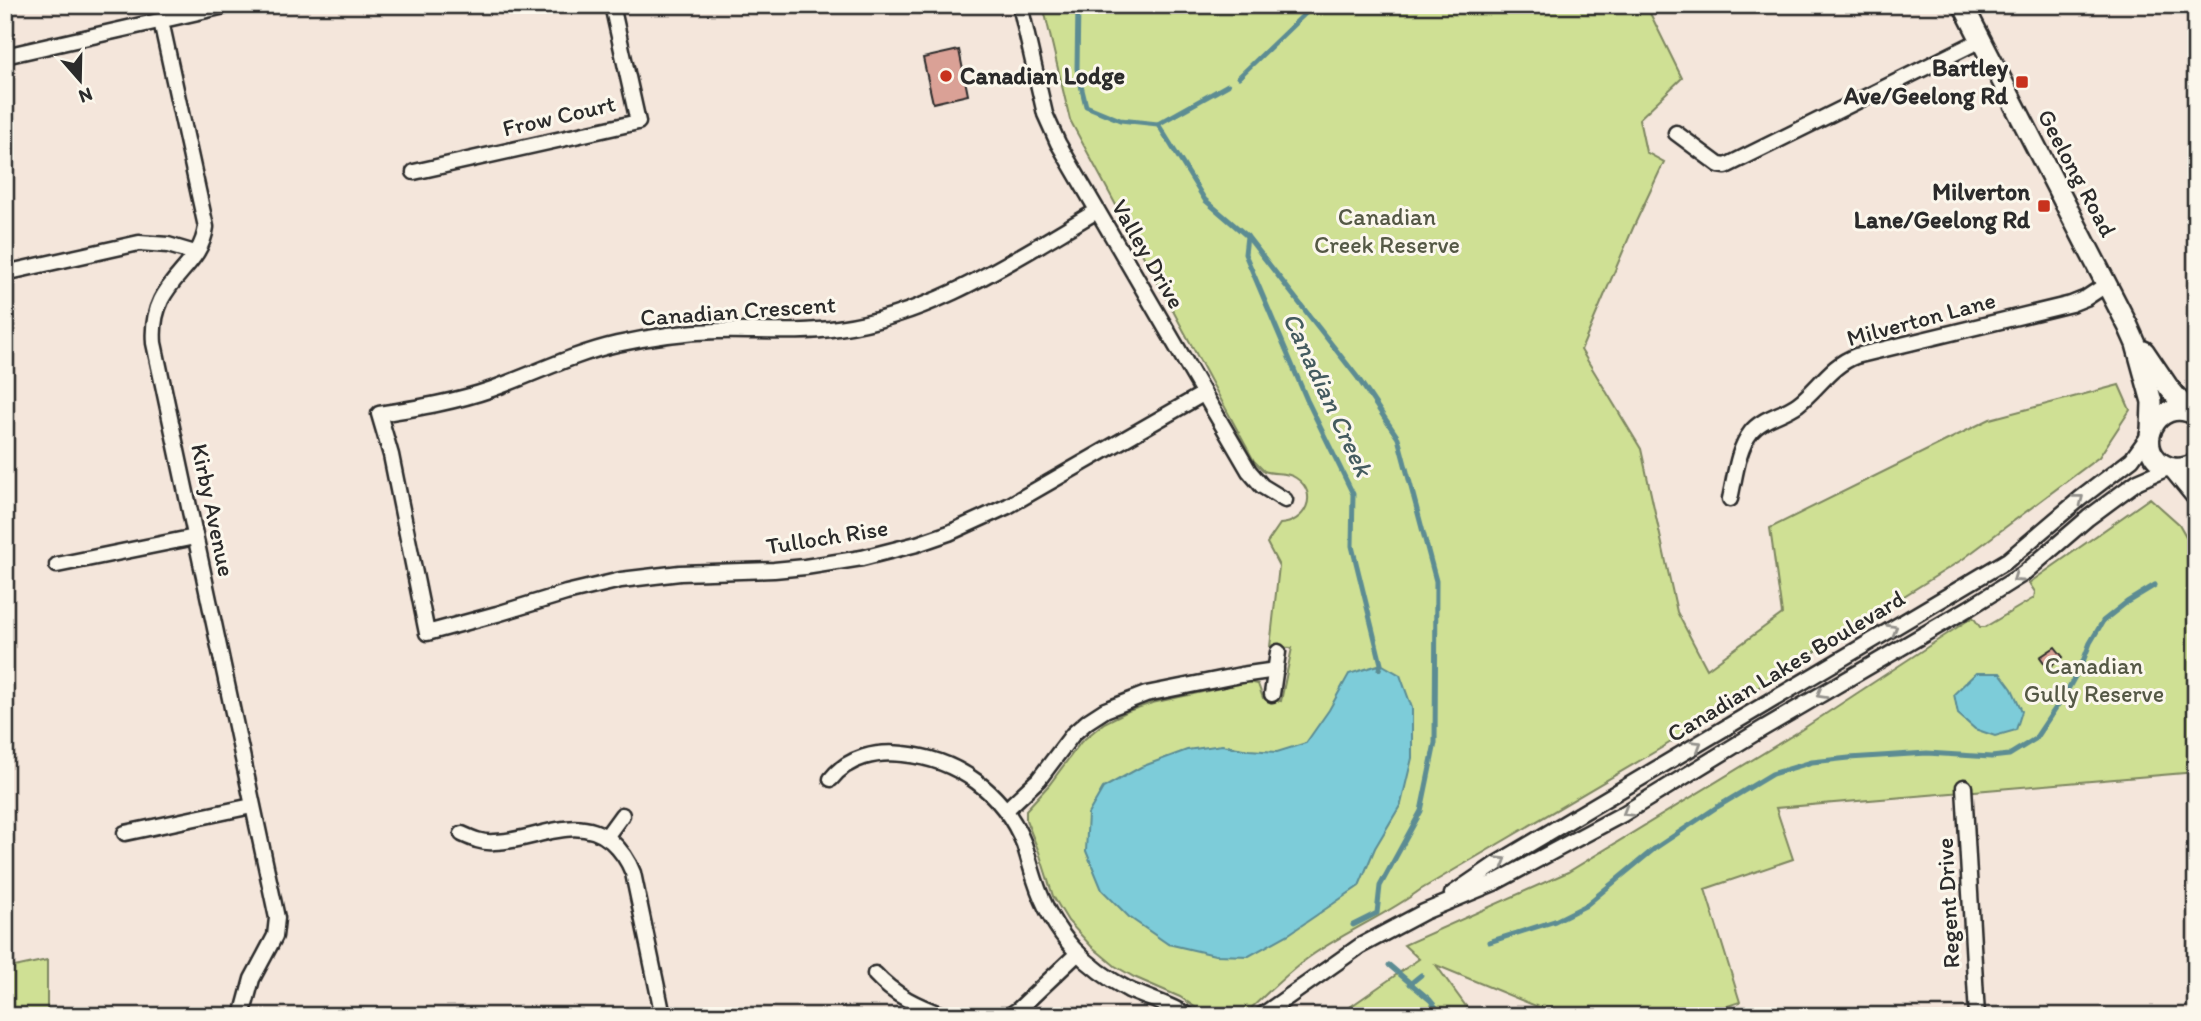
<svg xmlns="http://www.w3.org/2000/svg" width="2201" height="1021" font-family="Itim,sans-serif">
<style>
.green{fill:#cfe094;stroke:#7d8660;stroke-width:2}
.water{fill:#7dccd9;stroke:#5c8c93;stroke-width:2}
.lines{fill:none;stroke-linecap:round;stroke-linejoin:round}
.stream{stroke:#5c8c93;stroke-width:5}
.building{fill:#daa196;stroke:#2b2b2b;stroke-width:2}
.street-casing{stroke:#2b2b2b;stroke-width:19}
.secondary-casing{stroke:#2b2b2b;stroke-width:24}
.street{stroke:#fbf7ec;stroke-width:14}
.secondary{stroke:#fbf7ec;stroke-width:19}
.oneway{stroke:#93918c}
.poi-dot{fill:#c8321e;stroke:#fbf7ec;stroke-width:2.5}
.labels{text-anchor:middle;stroke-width:6;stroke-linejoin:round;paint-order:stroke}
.poi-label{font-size:24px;font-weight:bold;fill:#2b2b2b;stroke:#fbf7ec;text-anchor:end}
.street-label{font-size:24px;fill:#2b2b2b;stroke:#fbf7ec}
.park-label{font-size:24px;fill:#545845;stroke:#fbf7ec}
.water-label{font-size:26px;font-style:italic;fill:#445b5f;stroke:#fbf7ec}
</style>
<rect width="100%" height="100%" fill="#f4e6db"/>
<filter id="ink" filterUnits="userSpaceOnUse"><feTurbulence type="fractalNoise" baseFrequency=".0143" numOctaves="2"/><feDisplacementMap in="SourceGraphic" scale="14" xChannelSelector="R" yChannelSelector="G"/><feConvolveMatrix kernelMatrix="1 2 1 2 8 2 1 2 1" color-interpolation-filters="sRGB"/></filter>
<g filter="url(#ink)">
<g class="green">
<path d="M1043 5H1646L1682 78 1639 119 1646 152 1664 162 1633 228 1581 350 1641 449 1677 612 1707 669 1782 614 1770 528 1990 419 2119 385 2130 410 2099 457 1963 559 1663 747 1420 890C1385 916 1344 932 1308 958 1285 975 1264 996 1243 1016H1208L1180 997 1134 977 1115 966 1091 946 1068 921 1053 896 1039 852 1026 820V810L1049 785 1081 742 1104 723 1128 711 1152 703 1248 682 1258 684 1263 698 1281 701 1292 648 1270 647 1279 566 1267 543 1280 524C1305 523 1320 494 1296 478 1286 471 1274 475 1264 471L1254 461 1070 120Z"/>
<path d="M2150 498 2179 524 2196 554V772L1776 808 1793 859 1705 889 1740 1002 1697 1016H1560L1436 965 1473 1016H1337L1419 959 1404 945 1568 872 1798 732 1973 617 1980 627H1985L2034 598 2035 592 2029 583Z"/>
<path d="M47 960V1016H5V969Z"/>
</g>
<g class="water">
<path d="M1381 664 1400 675 1412 708V758L1401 804 1375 848 1359 886 1289 934 1249 956 1215 955 1168 944 1129 917 1102 890 1086 851 1088 814 1103 788 1141 767 1187 750 1222 745 1249 750 1277 752 1306 743 1329 710 1349 674Z"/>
<path d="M1976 673H2000L2012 689 2022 711 2016 730 1995 736 1975 729 1958 714 1954 694Z"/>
</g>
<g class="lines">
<g class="stream">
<path d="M1078 5 1077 69 1086 106 1120 120 1158 124 1205 200 1247 236 1245 254 1307 400 1353 494 1352 546 1381 664 1379 669"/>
<path d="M1239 77 1314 5"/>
<path d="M1158 124 1228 85"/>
<path d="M1247 236 1358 378 1398 438 1436 581 1435 743 1421 811 1380 886 1377 913 1353 925"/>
<path d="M1489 942 1555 921 1585 906 1654 849 1717 807 1772 774 1812 762 1849 758 1927 753 1991 757 2009 755 2035 739 2067 691 2082 664 2090 643 2103 621 2127 602 2155 585"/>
<path d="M1389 965 1430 1000 1443 1016"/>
<path d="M1410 984 1421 975"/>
</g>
</g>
<g class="building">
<path d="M959 50 968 95 933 103 923 58Z"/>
<path d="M2055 647 2063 657 2048 668 2040 657Z"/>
</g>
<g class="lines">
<defs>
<g id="street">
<path d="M1020 5 1045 114 1058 143 1249 471 1262 486 1285 500"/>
<path d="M161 21 206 227C200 273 149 279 154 343L277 918 275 936 252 979 242 1016"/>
<path d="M5 56 229 5"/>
<path d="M1676 133 1719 165 1726 166 1981 40"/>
<path d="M414 172 638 122 612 5"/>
<path d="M1097 211C1016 258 934 315 838 328 797 334 757 330 717 331 683 332 649 337 617 344 573 354 534 374 492 389 455 402 417 408 379 414L391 455 427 633 497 614 566 593 621 580 680 573 774 570 805 567 862 558 917 544 949 533 1008 506 1203 394"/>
<path d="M5 273 139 243 168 245 195 253"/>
<path d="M1730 499C1735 478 1737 450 1751 432 1762 418 1783 415 1798 404 1818 389 1831 365 1856 356L2071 304 2086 298 2107 284"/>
<path d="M57 565 195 537"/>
<path d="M1272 694 1278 652"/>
<path d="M831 779C848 757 877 751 903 754 958 759 1004 793 1024 844 1028 856 1031 868 1035 880 1043 905 1056 929 1074 949 1089 965 1110 980 1129 990 1149 999 1170 1004 1188 1016"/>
<path d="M1964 787 1977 1016"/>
<path d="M1006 810 1039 779 1073 734 1088 721 1105 710 1146 694 1241 675 1276 670"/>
<path d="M125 833 252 806"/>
<path d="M462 834C473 839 482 843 494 842 533 842 576 812 611 841 621 850 628 860 633 873L663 1016"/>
<path d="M606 837 622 815"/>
<path d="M1452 894 1496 864 2008 560 2081 498 2132 459 2150 434"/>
<path d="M875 974C895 996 918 1006 945 1016"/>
<path d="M1009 1016 1019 1009 1078 953"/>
<path d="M1261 1016 1360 946 1424 912 1494 883 1623 814 1762 729 1969 608 2023 574 2088 518 2138 481 2170 467"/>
</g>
<g id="secondary">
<path d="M1963 5 2128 326 2136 344 2152 402 2151 431"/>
<path d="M2144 351 2169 388 2189 412"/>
<path d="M2196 415C2155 393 2130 453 2169 467 2179 470 2187 468 2196 463"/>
<path d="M2173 468 2196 496"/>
</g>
</defs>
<use href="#street" class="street-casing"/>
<use href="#secondary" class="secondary-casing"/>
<use href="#street" class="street"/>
<use href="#secondary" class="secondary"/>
</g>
<defs><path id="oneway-chevron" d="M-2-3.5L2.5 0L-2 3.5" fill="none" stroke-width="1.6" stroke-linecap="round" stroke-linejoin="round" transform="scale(1.75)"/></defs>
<g class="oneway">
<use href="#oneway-chevron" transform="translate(2079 499) rotate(-38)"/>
<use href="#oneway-chevron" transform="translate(2017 578) rotate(145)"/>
<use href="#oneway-chevron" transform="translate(1893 629) rotate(-30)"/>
<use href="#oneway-chevron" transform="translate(1821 694) rotate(150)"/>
<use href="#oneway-chevron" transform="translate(1697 745) rotate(-32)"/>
<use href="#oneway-chevron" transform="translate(1627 812) rotate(149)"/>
<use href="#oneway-chevron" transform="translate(1502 861) rotate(-31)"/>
</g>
</g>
<g class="poi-dot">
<circle cx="946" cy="76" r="7"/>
<rect x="2015" y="75" width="14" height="14" rx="3.5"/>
<rect x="2037" y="199" width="14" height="14" rx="3.5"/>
</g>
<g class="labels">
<g class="poi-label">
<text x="2008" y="76">Bartley<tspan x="2008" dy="28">Ave/Geelong Rd</tspan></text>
<text x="960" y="84" text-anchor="start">Canadian Lodge</text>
<text x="2030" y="200">Milverton<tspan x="2030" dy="28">Lane/Geelong Rd</tspan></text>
</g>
<g class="street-label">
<text transform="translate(559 116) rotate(-13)" y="8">Frow Court</text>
<text transform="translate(2077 173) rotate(62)" y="8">Geelong Road</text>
<text transform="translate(1148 254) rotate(60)" y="8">Valley Drive</text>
<text transform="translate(738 311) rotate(-4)" y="8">Canadian Crescent</text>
<text transform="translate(1921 319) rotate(-15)" y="8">Milverton Lane</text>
<text transform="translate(213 510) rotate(78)" y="8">Kirby Avenue</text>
<text transform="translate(827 537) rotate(-9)" y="8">Tulloch Rise</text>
<text transform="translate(1786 666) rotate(-31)" y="8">Canadian Lakes Boulevard</text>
<text transform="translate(1948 903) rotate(-93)" y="8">Regent Drive</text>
</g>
<g class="park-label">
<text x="1387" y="225">Canadian<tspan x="1387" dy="28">Creek Reserve</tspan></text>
<text x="2094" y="674">Canadian<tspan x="2094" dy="28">Gully Reserve</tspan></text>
</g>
<g class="water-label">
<text transform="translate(1328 394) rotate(65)" y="9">Canadian Creek</text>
</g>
</g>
<rect width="2201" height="1021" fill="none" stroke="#fbf7ec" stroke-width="28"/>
<rect x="14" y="14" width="2173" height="993" fill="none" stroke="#2b2b2b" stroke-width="2.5" filter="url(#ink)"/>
<g transform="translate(80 80) rotate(160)" stroke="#fbf7ec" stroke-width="5" paint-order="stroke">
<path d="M0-5L12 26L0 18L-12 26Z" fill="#2b2b2b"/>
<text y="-10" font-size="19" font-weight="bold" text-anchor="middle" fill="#2b2b2b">N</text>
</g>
</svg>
